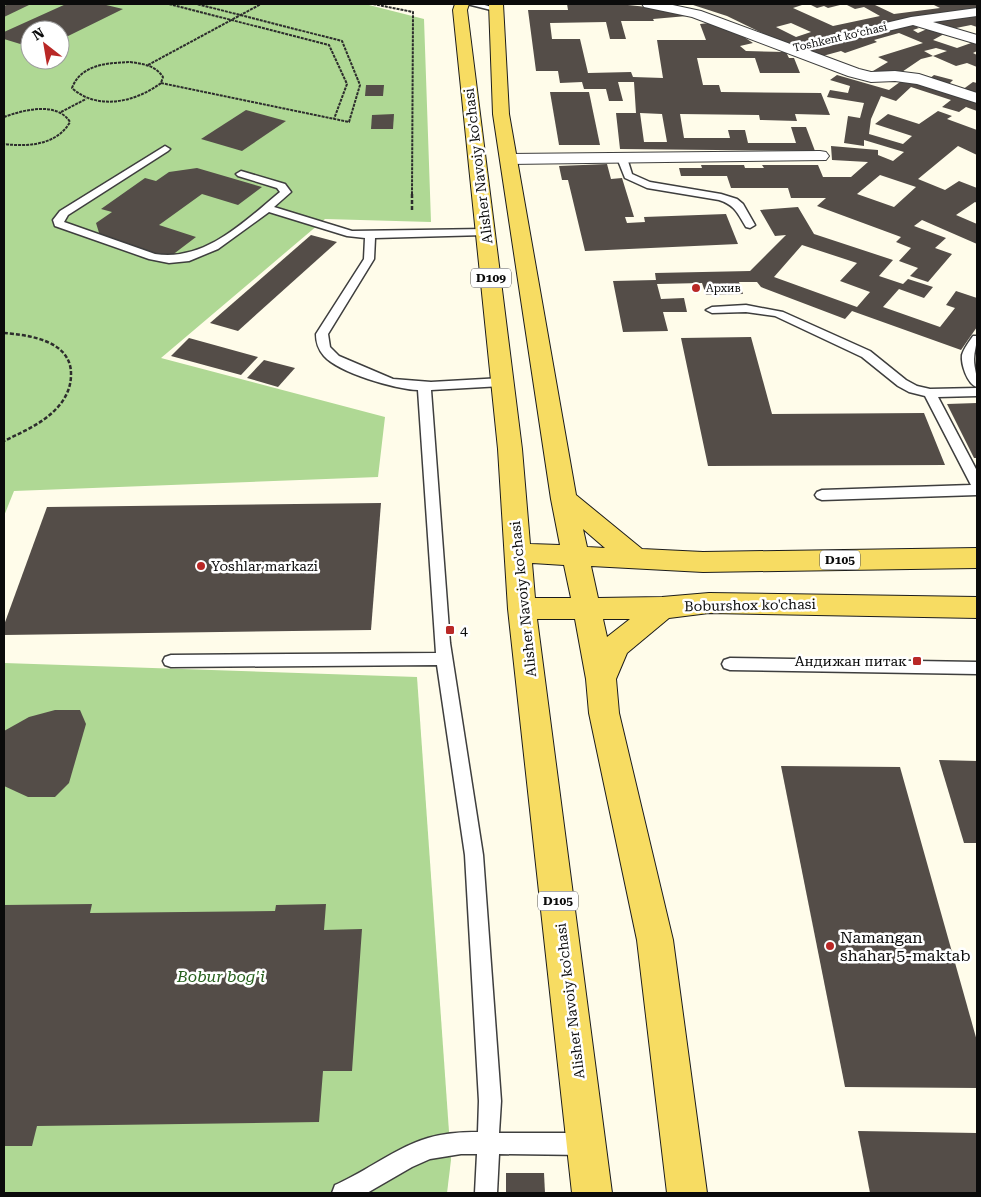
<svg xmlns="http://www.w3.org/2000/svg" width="981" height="1197" font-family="'Roboto Serif',serif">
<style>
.forest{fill:#afd894;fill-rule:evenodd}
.building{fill:#544d48;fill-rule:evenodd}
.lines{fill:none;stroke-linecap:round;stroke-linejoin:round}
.service-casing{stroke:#3e3e3e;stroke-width:3}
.minor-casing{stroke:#3e3e3e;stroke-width:2}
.primary-casing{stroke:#1c1c1c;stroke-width:2}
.path-far1{stroke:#2d2d2d;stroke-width:2;stroke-dasharray:3 1;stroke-linecap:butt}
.path{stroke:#2d2d2d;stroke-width:2.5;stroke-dasharray:4 2;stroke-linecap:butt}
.service{fill:#fff;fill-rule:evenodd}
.minor{fill:#fff;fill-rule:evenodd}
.primary{fill:#f7dc62;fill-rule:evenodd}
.poi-dot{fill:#b92826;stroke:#fff;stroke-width:2}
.labels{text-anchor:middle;stroke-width:5;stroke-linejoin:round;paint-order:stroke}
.far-street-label{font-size:11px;fill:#0b0b0b;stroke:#fff}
.far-poi-label{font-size:11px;fill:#0b0b0b;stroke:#fff;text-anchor:start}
.shield{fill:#fff;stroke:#545454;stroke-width:1}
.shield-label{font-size:12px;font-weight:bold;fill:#0b0b0b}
.street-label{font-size:14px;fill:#0b0b0b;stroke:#fff}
.poi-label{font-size:14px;fill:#0b0b0b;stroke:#fff;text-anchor:start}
.near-poi-label{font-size:16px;fill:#0b0b0b;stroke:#fff;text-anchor:start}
.near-park-label{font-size:16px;font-style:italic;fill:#27611d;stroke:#fff}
</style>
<rect width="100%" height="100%" fill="#fffcea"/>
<g class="forest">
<path d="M4 4H365L424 19 431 222 325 219 161 358 385 417 378 477 14 491 4 516ZM30 30H60V60H30Z"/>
<path d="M4 663 417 677 451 1160 447 1193H4Z"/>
</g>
<g class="building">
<path d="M9 4H25L29 5 4 17V6Z"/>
<path d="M66 4H102L123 9 60 40V30H30V47L4 39V32Z"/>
<path d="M567 4H618L667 9 687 16 653 19 654 21H621L626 39H610L606 22 550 23 552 39H580L588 73 631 72 633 77 663 78 657 40H706L700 24 709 23 744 37 753 43 740 46 746 51 786 52 789 58H794L800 73H760L755 58H697L703 85H719L721 92 821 93 830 115 795 114 797 121 760 120 759 115 680 114 684 138H730L728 130H745L748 143H796L791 127H806L815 151 620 149 616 113H636L634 82H618L623 101H609L606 89H584L582 82 560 83 558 71H536L528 10H568ZM640 113 662 114 667 142H644Z"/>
<path d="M690 4H805L793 8 833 26 880 16 864 7 855 9 845 4 875 5 894 14 940 8 932 4H977V10L892 22 833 35 793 48 727 16ZM791 23 811 32 796 37 776 27Z"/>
<path d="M809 4H844L828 8 824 6 817 8Z"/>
<path d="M977 15V27L971 25 946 30 935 22Z"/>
<path d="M909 23 919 28 913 30 918 33 927 29 944 34 933 40 957 48 974 42 977 43V51L973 53 977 55V67L967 63 956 66 933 56 947 51 936 48 924 51 933 56 921 59 896 76 885 75 873 71 888 62 878 57 923 43 899 33 874 40 877 42 845 53 841 51 819 57 801 51Z"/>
<path d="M837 75 889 90 904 79 977 101V111L966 107 959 112 942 107 951 100 911 87 896 101 881 96 871 119 869 134 903 144 912 136 875 124 888 114 919 124 938 111 952 116 947 119 977 130V155L958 146 918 179 945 190 959 181 977 188V203L975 202 956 215 977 224V244L922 220 914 226 946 238 935 248 952 254 928 282 910 276 918 268 899 261 911 248 896 242 901 237 817 206 826 198H791L788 188H731L727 176H681L679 168H702L701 165H744L745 168H764L762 165H818L823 177H851L868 162 832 160 831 146 878 150V155L893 161 904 152 864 140V146L844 143 848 116 860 118 864 103 827 97 830 90 848 93 850 86 830 80ZM880 175 916 187 894 207 857 194Z"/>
<path d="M934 75 953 80 948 85 929 79Z"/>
<path d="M973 82 977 83V95L962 90Z"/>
<path d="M366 85H384L383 96H365Z"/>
<path d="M550 92H589L600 145H559Z"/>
<path d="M246 110 286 121 242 151 201 139Z"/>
<path d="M394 114 393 129H371L372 115Z"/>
<path d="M607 164 611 179 622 178 634 217H625L627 223 645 222 644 217 726 214 738 244 585 251 568 180H562L559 166Z"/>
<path d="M197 168 262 187 238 205 202 194 159 225 196 237 167 259 100 236 96 223 112 212 101 209 145 178 156 181 169 172Z"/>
<path d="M798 207 814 234 893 260 879 276 903 284 908 279 933 287 924 298 899 289 883 307 940 327 955 308 946 305 956 291 977 298V327L961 350 852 311 845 319 761 287 757 282H739L743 294 706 295 702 283 657 284 661 299 684 298 687 312H663L668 331 623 332 613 281 656 280 655 273 750 271 786 235 775 236 760 210ZM802 245 857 263 840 281 870 292 857 307 774 277Z"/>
<path d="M311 235 337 242 238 331 210 323Z"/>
<path d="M751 337 772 414 924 413 945 465 708 466 681 338Z"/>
<path d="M189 338 258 357 241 375 171 356Z"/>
<path d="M264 360 295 368 278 387 247 378Z"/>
<path d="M977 403V458H974L947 404Z"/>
<path d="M381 503 371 630 4 635V625L47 507Z"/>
<path d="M55 710H80L86 724 69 783 55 797H28L4 786V731L29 717Z"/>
<path d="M939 760 977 761V843H964Z"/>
<path d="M781 766 900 767 977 1041V1088L845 1087Z"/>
<path d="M92 904 90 913 275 911 276 905 326 904 324 930 362 929 352 1071H323L319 1122 37 1126 32 1146H4V905Z"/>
<path d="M858 1131 977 1133V1193H870Z"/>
<path d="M506 1173H544L545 1193H506Z"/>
</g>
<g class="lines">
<defs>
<g id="service">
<path d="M467 4H481L499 9 495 11Z"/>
<path d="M165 146 170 149 168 151 68 215 64 222 155 254C205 262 245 221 280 192L277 188 238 176 236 174 241 171 285 184 291 192 274 207 352 231 485 229 490 232 485 235 375 238 374 259 328 334 330 347 339 356 393 379 431 382 502 378 508 382 502 386 431 390 450 643 483 855 501 1101 499 1133H585L593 1136 596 1144 593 1152 585 1155 499 1154 497 1193H475L477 1154H461L430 1159 412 1167 367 1193H332L335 1185C367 1171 395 1148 428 1138 444 1133 462 1132 478 1132L479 1101 465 855 437 665 171 667 165 665 163 661 165 657 171 655 436 653 418 390C395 389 339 373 324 356 318 349 316 342 316 334L364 259 365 238 347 236 269 212 218 249 189 261 169 263 149 259 55 226 53 220 60 211Z"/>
<path d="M622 155 627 158 632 174 650 182 721 194 737 199 743 204 755 225 750 228 746 227C738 214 735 205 719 200L647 188 625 178 617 158Z"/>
<path d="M746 305 783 312 870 351 906 380 917 386 930 389 977 388V396L938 397 977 471V495L822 500 817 498 815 495 817 492 822 490 971 485 925 396 909 392 898 386 862 357 775 316 746 312 712 313 706 310 712 307Z"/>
<path d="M973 336H977C977 344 974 352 974 359 974 369 978 377 977 387 967 384 961 364 962 355 964 348 969 342 973 336Z"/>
<path d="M730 658 977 662V674L730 670 724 668 722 664 724 660Z"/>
</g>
<g id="minor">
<path d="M642 4H668L701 11 793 45 911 17 977 8V16L933 22 977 35V44L913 25 808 50 859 69 871 72 895 71 919 74 977 93V103L917 84 895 81 871 82 848 76 692 17 644 7Z"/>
<path d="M820 151 826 152 829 156 826 160 509 164 503 163 500 159 503 155 509 154Z"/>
</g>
<path id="primary" d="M455 4H469L467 10 522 449 530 544 560 545 551 499 493 114 489 4H503L509 114 576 495 642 549 703 552 977 548V568L703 572 591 566 598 598 662 597 709 593 977 597V618L709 613 669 618 627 653 616 679 619 713 673 940 707 1193H667L637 940 589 713 586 679 575 619H537L612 1193H572L508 609 498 449 453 10ZM583 529 605 548 587 547ZM532 563 564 565 571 598H535ZM603 619H630L607 637Z"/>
</defs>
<use href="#service" class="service-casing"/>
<use href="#minor" class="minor-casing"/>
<use href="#primary" class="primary-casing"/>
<g class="path-far1">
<path d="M169 4 329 45 347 84 334 119"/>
<path d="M373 4 413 12 412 194"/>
<path d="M130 62C143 64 155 65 163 77L161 83C136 102 97 111 72 88 81 64 108 63 130 62Z"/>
<path d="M148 65 261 4"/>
<path d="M161 83 349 122 360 85 342 41 197 4"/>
<path d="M61 112 86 99"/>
<path d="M4 117C23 110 57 101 70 122 57 145 28 147 4 144"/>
</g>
<g class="path">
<path d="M412 210V192"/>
<path d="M4 333C30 335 72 341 71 375 71 388 65 400 56 409 42 424 22 432 4 441"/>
</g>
<use href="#service" class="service"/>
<use href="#minor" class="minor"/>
<use href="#primary" class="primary"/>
</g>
<g class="poi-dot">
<circle cx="696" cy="288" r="5"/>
<circle cx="201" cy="566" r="5"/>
<rect x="445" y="625" width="10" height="10" rx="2.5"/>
<rect x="912" y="656" width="10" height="10" rx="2.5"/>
<circle cx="830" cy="946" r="5"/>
</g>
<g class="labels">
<g class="far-street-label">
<text transform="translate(840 37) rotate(-13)" y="4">Toshkent koʻchasi</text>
</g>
<g class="far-poi-label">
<text x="706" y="292">Архив</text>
</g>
<g class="shield">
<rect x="471" y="268.5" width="40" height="19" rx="4"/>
<rect x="820" y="550.5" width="40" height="19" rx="4"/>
<rect x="538" y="891.5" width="40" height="19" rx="4"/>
</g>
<g class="shield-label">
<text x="491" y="282">D109</text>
<text x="840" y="564">D105</text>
<text x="558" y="905">D105</text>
</g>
<g class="street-label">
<text transform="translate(478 166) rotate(-97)" y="5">Alisher Navoiy ko'chasi</text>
<text transform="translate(523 599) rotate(-96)" y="5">Alisher Navoiy ko'chasi</text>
<text transform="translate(750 605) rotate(-1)" y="5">Boburshox ko'chasi</text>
<text transform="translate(570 1001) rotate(-97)" y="5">Alisher Navoiy ko'chasi</text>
</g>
<g class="poi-label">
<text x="211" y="571">Yoshlar markazi</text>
<text x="460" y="635">4</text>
<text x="907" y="666" text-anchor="end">Андижан питак</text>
</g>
<g class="near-poi-label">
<text x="840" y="943">Namangan<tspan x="840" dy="18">shahar 5-maktab</tspan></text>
</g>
<g class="near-park-label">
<text x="221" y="982">Bobur bog'i</text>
</g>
</g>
<rect width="981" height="1197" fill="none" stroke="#0b0b0b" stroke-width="10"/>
<g transform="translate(45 45) rotate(329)"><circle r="24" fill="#ffffff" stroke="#9d9d9d"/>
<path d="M0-4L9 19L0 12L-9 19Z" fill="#b92826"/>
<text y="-8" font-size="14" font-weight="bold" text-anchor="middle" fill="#0b0b0b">N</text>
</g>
</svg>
